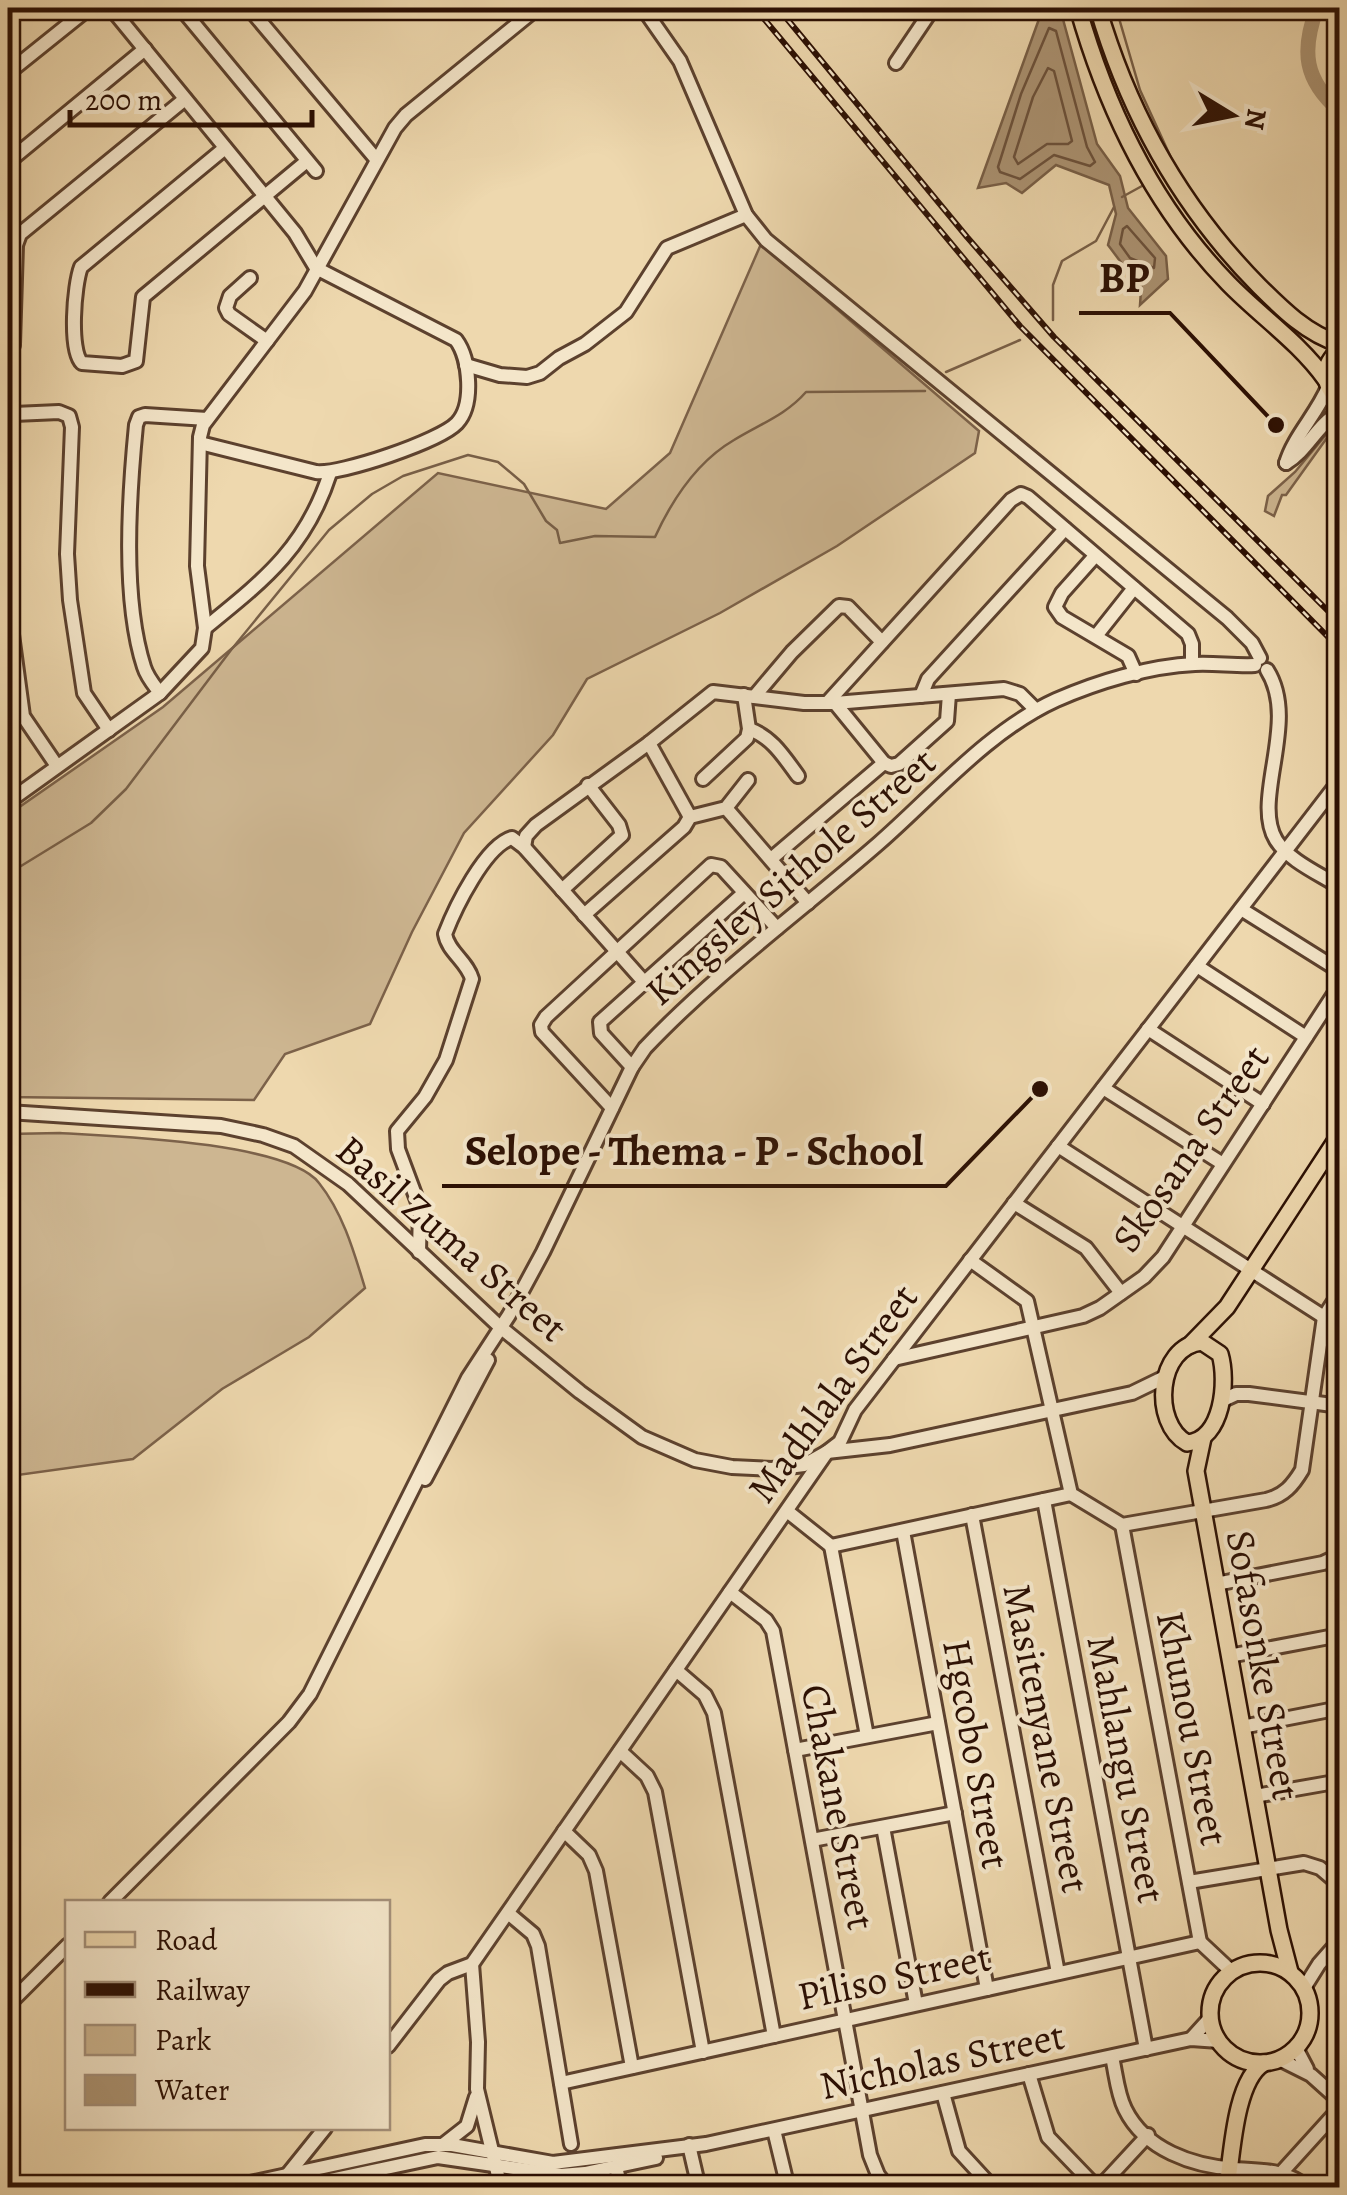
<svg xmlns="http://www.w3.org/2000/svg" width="1347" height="2195" font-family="Alegreya,serif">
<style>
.green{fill:#cdb691;stroke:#7c624a;stroke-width:2.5}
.water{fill:#ac9474;stroke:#785f47;stroke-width:2.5}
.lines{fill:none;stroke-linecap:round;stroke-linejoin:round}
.shore{stroke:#6c523c;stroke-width:2.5}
.stream{stroke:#785f47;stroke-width:2.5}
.river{stroke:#ac9474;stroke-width:15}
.minor-casing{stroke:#5c412e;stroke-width:18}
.major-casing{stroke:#2b0f03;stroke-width:20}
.minor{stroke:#f4e6ca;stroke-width:12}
.major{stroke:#eed8ae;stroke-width:15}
.rail-casing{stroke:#2b0f03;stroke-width:6}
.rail{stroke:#f4e6ca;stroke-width:2.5;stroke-dasharray:8;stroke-linecap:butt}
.labels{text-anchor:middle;stroke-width:8;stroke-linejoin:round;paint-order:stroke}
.street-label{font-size:40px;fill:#2b0f03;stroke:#f4e6ca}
.leader{fill:none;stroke:#2b0f03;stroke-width:4}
.callout-dot{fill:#2b0f03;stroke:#f4e6ca;stroke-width:4}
.callout-label{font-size:42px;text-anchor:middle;font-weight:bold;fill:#2b0f03;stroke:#f4e6ca;stroke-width:8;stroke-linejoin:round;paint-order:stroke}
</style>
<rect width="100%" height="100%" fill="#eed8ae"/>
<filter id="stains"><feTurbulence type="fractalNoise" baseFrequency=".002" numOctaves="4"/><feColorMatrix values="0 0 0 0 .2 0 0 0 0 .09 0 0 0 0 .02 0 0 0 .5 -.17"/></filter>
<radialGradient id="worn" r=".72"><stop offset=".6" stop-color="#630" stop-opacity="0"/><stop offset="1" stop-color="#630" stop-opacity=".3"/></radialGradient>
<g class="green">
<path d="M761 244 979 431 975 453 837 546 720 613 587 679 553 735 464 833 412 932 370 1024 285 1054 254 1100 8 1097V815L163 707 438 473 606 509 670 453Z"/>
<path d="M1339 419V439L1329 435 1286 495H1282L1274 516 1265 511 1268 496 1295 472Z"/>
<path d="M60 1133C113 1136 288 1142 319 1183 343 1213 354 1252 365 1288L309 1337 222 1389 133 1459 18 1475 8 1459V1134Z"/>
</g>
<path class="water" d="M1043 8 1061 12 1097 144 1120 176 1128 208 1166 256 1168 279 1140 305 1142 276 1123 265 1108 245 1116 214 1109 185 1056 165 1022 193 1006 183 978 188Z"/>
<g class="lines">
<g class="shore">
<path d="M1049 28 1056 31 1087 147 1095 162 1090 166 1054 155 1020 179 1000 172 998 167 1021 94Z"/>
<path d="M1048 68 1054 71 1072 141 1068 144H1047L1018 164 1014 157 1033 97Z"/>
<path d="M1127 226 1155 258 1154 268 1130 258 1120 244 1123 229Z"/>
</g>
<g class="stream">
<path d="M1116 8 1140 90 1172 160"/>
<path d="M1122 197 1142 186"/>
<path d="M1053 320V285L1062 261 1096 241 1114 207"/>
<path d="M946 372 1020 340"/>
<path d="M8 874 91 823 126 789 231 650 329 530 372 494 403 476 468 455 498 462 524 484 546 521 557 530 560 543 595 536 655 537C672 500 698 461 734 440 760 424 786 415 806 392L925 391"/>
</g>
<g class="river">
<path d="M1317 8C1301 51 1304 80 1340 111"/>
<path d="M1340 202 1335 208 1340 224"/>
</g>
<defs>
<g id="minor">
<path d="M111 8 295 233 316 268"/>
<path d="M181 8 316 171"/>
<path d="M249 8 376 159"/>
<path d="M643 8 680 61 746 215 766 240 1227 618 1252 643 1260 658"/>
<path d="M896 63 933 8"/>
<path d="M8 73 89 8"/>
<path d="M225 148 81 267C74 285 69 351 82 363L122 366 136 361 143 297 307 161"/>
<path d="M8 162 145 49"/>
<path d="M250 278 230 296 226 308 229 314 267 341"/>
<path d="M8 357 13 345 16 245 20 234 185 99"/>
<path d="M466 365 500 375 527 377 540 373 559 358 585 344 626 312 667 248 746 215"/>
<path d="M200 443 316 472C340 475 440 441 457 423 474 405 470 359 456 340L316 268"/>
<path d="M1286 463C1294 436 1317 414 1328 387"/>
<path d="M1286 463C1308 450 1317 424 1340 412"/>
<path d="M8 465 10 420 14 414 59 412 69 416 72 427 67 554 70 600 84 693 109 730"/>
<path d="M1095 556 1062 593 1055 607 1062 617 1128 656 1136 674"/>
<path d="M8 605 23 716 57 766"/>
<path d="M205 628C264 580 306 548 330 473"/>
<path d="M1096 636 1134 588"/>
<path d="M1267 670C1300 722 1251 799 1276 840 1289 861 1320 874 1340 887"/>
<path d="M160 693C154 685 147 677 144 667 122 599 129 496 136 425L139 417 145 415 207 419"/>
<path d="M921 696 928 679 1065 529"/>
<path d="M754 697 792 652 839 606 848 607 882 642"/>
<path d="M827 703 1011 500 1021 494 1028 497 1188 634 1192 644V664"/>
<path d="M835 703 884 763 891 766 899 764 947 721 949 694"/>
<path d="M749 729C772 737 784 757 798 776"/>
<path d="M649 743 690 817"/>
<path d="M703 779 747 738 749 729 744 695"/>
<path d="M8 802 160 693 202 648 205 628 197 566 200 437 203 425 305 291 395 128 406 115 537 8"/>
<path d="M726 808 808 903"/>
<path d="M524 847 526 836 536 825 649 743 713 692 804 703H835L1004 689 1020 694 1036 710"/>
<path d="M771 859 884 763"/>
<path d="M562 890 622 835 619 825 588 785"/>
<path d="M1241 909 1340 971"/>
<path d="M584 915 684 827 690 817 726 808 748 780"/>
<path d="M1197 966 1306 1037"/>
<path d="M1148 1029 1263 1104"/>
<path d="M632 1067 601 1033 600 1022 744 893"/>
<path d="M1103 1088 1223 1164"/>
<path d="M612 1108 542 1032 541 1025 546 1017 711 865 721 867 777 928"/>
<path d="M8 1112 221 1126 263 1135 294 1146 348 1184 499 1326 580 1392 642 1437 695 1460 732 1467 772 1469 804 1465 827 1452 890 1445 1132 1393 1167 1376"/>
<path d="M1058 1146 1324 1317 1340 1319"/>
<path d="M1014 1203 1086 1248 1121 1293"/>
<path d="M419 1252 420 1208 398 1149 397 1131 425 1097 446 1060 472 979C467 961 448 952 445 934 455 908 485 846 512 838L524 847 645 983"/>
<path d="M970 1260 1027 1301 1071 1494 1122 1525 1266 1500C1284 1496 1293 1485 1302 1470L1324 1317 1340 1292"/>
<path d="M894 1359 1083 1316 1100 1308 1144 1277 1163 1257 1340 985"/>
<path d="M1221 1401 1236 1394H1249L1340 1406"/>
<path d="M425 1479 488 1360"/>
<path d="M1044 1500 1146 2049"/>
<path d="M787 1511 831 1546"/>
<path d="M972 1515 1058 1973"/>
<path d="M1122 1525 1200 1942"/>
<path d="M903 1531 987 1989"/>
<path d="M831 1546 1071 1494"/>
<path d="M831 1546 867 1736"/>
<path d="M1216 1584 1323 1563 1340 1555"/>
<path d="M730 1592 766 1620 773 1631 870 2155 878 2175 888 2188"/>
<path d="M1229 1656 1340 1635"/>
<path d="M676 1670 705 1695 714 1713 774 2036"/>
<path d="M1242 1727 1340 1708"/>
<path d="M795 1750 938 1723"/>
<path d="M620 1751 647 1776 655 1792 703 2052"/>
<path d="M1255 1796 1329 1783 1340 1784"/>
<path d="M883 1827 916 2004"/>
<path d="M564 1831 589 1855 596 1871 632 2067"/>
<path d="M812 1840 955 1813"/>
<path d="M1189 1882 1304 1863 1320 1868 1340 1885"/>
<path d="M110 1902 289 1722 310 1694 468 1378 509 1315 543 1252 632 1067 645 1048C716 973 801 911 879 843 934 795 988 731 1056 700 1097 682 1149 666 1195 664 1215 663 1235 666 1255 665"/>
<path d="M508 1913 533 1934 538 1946 571 2144"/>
<path d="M1200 1942 1232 1972"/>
<path d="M472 1964 478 2042 477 2089 501 2188"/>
<path d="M1304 1988 1319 1964 1340 1940"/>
<path d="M8 2005 68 1945"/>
<path d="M1191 2039 1210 2018"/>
<path d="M388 2046 439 1980 448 1973 472 1964 827 1452 840 1442 855 1410 1340 780"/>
<path d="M1296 2048 1307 2069"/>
<path d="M1112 2057C1116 2074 1117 2093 1125 2109 1145 2150 1193 2166 1235 2169 1263 2171 1285 2169 1308 2188"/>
<path d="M1279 2059 1311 2075 1340 2101"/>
<path d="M1029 2074 1048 2137 1097 2188"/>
<path d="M561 2083 1200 1942"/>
<path d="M943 2093 959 2151 993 2188"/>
<path d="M774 2130 788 2188"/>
<path d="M444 2144 467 2126 476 2097"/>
<path d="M689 2145 699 2188"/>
<path d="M616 2167 621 2188"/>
<path d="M1282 2172 1340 2108"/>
<path d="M288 2174 325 2128"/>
<path d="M227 2188 425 2145H452L553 2163 706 2144 1191 2039 1219 2041"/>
<path d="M292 2188 438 2157 561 2175 585 2173 656 2158"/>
<path d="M519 2188 540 2174"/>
<path d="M1099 2188 1148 2135"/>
</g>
<g id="major">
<path d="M1078 8C1107 110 1153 206 1228 283 1260 316 1299 342 1326 380"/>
<path d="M1098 8C1129 114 1181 207 1259 286 1282 309 1307 334 1340 344"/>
<path d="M1340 350C1321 365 1322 385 1340 401"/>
<path d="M1202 1342 1220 1354C1228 1381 1223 1440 1187 1443 1151 1423 1157 1346 1202 1342Z"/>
<path d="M1190 1345 1227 1307 1340 1134"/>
<path d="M1203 1438 1196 1471 1279 1930 1290 1972"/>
<circle cx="1260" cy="2013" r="50"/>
<path d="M1227 2188C1232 2154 1235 2080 1264 2063"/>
</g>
</defs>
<use href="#minor" class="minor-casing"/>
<use href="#major" class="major-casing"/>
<use href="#minor" class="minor"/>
<use href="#major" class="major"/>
<defs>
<g id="rail">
<path d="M755 8 1020 326 1340 649"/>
<path d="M778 8 967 237 1054 337 1340 623"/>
</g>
</defs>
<use href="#rail" class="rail-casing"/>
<use href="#rail" class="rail"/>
</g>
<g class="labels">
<g class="street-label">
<text transform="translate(790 876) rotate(-41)" y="14">Kingsley Sithole Street</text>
<text transform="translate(1190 1148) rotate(-55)" y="14">Skosana Street</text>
<text transform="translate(452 1238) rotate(41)" y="14">Basil Zuma Street</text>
<text transform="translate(832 1393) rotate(-54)" y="14">Madhlala Street</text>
<text transform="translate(1264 1665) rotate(80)" y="14">Sofasonke Street</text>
<text transform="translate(1193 1728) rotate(79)" y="14">Khunou Street</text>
<text transform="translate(1047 1738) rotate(79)" y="14">Masitenyane Street</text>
<text transform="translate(977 1754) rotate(80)" y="14">Hgcobo Street</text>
<text transform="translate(1127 1769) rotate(79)" y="14">Mahlangu Street</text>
<text transform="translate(839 1807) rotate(79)" y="14">Chakane Street</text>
<text transform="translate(894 1976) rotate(-12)" y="14">Piliso Street</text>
<text transform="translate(942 2060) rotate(-12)" y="14">Nicholas Street</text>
</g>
</g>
<path class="leader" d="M1276 425L1170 313H1079M1040 1089L946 1186H442"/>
<g class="callout-dot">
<circle cx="1276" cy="425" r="10"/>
<circle cx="1040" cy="1089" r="10"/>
</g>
<g class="callout-label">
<text x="1124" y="292">BP</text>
<text x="694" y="1165">Selope - Thema - P - School</text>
</g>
<rect width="1347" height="2195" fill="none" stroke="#eed8ae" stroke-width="40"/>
<rect x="10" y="10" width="1327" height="2175" fill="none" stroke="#2b0f03" stroke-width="5"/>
<rect x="20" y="20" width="1307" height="2155" fill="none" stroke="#2b0f03" stroke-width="2.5"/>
<rect x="65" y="1900" width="325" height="230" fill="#f4e6ca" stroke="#a4907a" stroke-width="2.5"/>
<rect x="85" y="1932" width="50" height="15" fill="#eed8ae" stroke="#a4907a" stroke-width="2.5"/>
<text x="155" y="1950" font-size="30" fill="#2b0f03">Road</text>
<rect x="85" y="1982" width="50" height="15" fill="#2b0f03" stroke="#a4907a" stroke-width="2.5"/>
<text x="155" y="2000" font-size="30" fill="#2b0f03">Railway</text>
<rect x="85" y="2025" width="50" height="30" fill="#cdb691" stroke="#a4907a" stroke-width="2.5"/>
<text x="155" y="2050" font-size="30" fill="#2b0f03">Park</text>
<rect x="85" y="2075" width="50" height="30" fill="#ac9474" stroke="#a4907a" stroke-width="2.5"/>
<text x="155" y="2100" font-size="30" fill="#2b0f03">Water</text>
<g transform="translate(1232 115) rotate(100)" stroke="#f4e6ca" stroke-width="8" paint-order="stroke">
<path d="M0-8L18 38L0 25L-18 38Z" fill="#2b0f03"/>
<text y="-15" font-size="28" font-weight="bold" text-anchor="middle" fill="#2b0f03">N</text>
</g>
<path d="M70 110v15h242v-15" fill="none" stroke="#2b0f03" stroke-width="5"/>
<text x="85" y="110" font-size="30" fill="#2b0f03" stroke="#f4e6ca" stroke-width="8" paint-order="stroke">200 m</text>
<rect width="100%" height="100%" filter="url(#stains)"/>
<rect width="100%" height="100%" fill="url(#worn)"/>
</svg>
